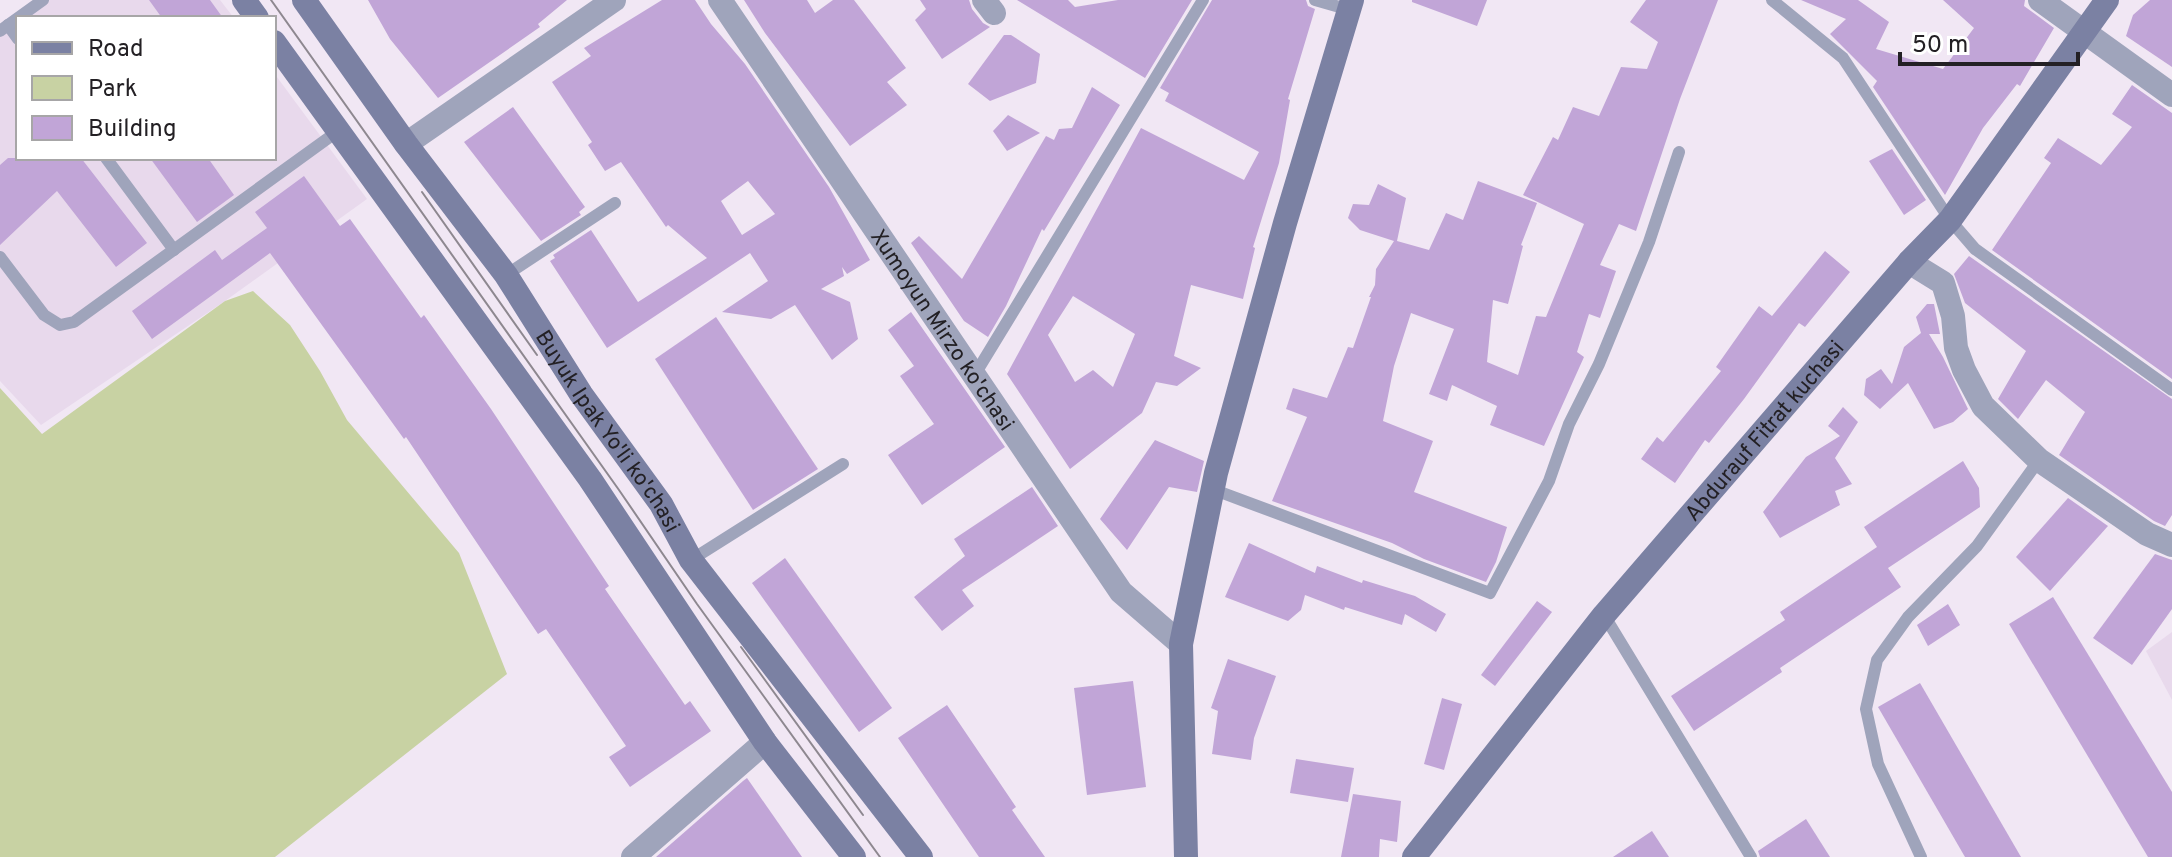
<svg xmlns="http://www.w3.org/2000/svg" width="2172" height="857" font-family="Overpass,sans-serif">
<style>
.built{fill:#e8d9ec}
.green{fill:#c8d2a3}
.building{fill:#c1a5d7;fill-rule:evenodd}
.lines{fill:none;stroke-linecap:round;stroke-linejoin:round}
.lane{stroke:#9fa4bb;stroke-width:12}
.street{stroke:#9fa4bb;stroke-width:24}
.secondary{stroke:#7b81a3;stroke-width:24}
.tram{stroke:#8e8890;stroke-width:2}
.labels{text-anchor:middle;stroke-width:6;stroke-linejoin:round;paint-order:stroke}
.street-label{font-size:22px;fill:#232024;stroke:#fff}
</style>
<rect width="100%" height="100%" fill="#f1e7f4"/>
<g class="built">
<path d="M38 0H220L234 18H18V158H274V73L367 199 225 301 41 425 0 381V24Z"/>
<path d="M2172 632V700L2146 651Z"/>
</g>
<path class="green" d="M253 291 290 325 320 371 347 420 459 553 507 674 275 857H0V388L42 434 225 301Z"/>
<g class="building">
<path d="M149 0H210L223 18H162Z"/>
<path d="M368 0H567L538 24 540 27 438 98 390 39Z"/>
<path d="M662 0H695L711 24 745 64 829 187 870 260 847 274 842 267 844 276 821 289 850 302 858 339 832 360 795 305 771 319 722 312 768 281 750 253 607 348 550 261 555 258 553 255 591 230 638 302 707 258 668 225 666 227 621 162 605 171 588 145 592 142 552 82 591 56 584 48ZM748 181 775 214 742 235 721 201Z"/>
<path d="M744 0H807L815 13 833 0H854L906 68 887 82 907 105 850 146 765 33Z"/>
<path d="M920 0H969L972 9 983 23 990 27 942 59 915 20 926 9Z"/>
<path d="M1017 0H1068L1075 7 1118 0H1192L1145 78Z"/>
<path d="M1212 0H1306L1308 6 1315 9 1288 99 1290 100 1279 163 1253 247 1255 248 1243 299 1191 285 1174 356 1201 368 1177 386 1156 382 1142 413 1070 469 1007 374 1141 128 1244 180 1259 152 1165 101 1169 93 1160 88ZM1073 296 1135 334 1113 387 1093 370 1075 382 1048 335Z"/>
<path d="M1412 0H1487L1477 26 1412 2Z"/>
<path d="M1646 0H1718L1680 99 1636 231 1619 224 1600 265 1616 271 1600 318 1589 314 1577 352 1584 357 1544 446 1490 425 1497 406 1452 385 1447 401 1429 394 1454 329 1411 313 1394 366 1383 421 1433 441 1414 492 1507 527 1496 562 1486 582 1424 559 1392 543 1272 501 1307 417 1286 409 1293 388 1327 398 1348 347 1353 348 1371 297H1369L1375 285 1376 269 1394 241 1360 230 1348 218 1353 204 1369 205 1378 184 1406 198 1397 241 1429 250 1446 213 1463 220 1478 181 1537 203 1521 245 1523 246 1508 304 1493 300 1487 362 1518 375 1536 316 1546 317 1584 224 1523 195 1553 137 1558 140 1573 107 1599 116 1621 67 1647 69 1658 42 1630 22Z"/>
<path d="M1801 0H1858L1889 22 1876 49 1943 69 1974 28 1943 0H2025L2024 6 2054 28 2020 86 2017 84 1983 128 1945 195 1873 87 1877 81 1830 34 1846 19Z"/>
<path d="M2150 0H2172V67L2126 36 2133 15Z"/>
<path d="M1004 35H1011L1040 54 1036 83 990 101 968 84Z"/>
<path d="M2132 85 2172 113V379L1992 250 2051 163 2044 158 2058 138 2101 165 2132 127 2112 114Z"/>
<path d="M1092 87 1120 105 1044 231 1042 229 1006 306 988 337 964 321 911 243 919 236 962 279 1046 136 1054 140 1059 129 1072 128Z"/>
<path d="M513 107 585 207 579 212 581 215 541 241 464 142Z"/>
<path d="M1008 115 1040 133 1007 151 993 131Z"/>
<path d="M1892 149 1926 200 1904 215 1869 161Z"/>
<path d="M8 158H81L147 243 116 267 57 191 0 245V165Z"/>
<path d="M150 158H208L234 195 197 222Z"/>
<path d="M304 176 340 226 350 219 421 318 424 315 491 409 609 586 605 589 685 705 690 701 711 731 630 787 609 757 626 746 546 629 538 634 406 437 404 439 270 253 152 339 132 311 215 250 222 260 267 228 255 212Z"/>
<path d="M1825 251 1850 272 1805 327 1799 323 1744 399 1709 443 1705 440 1675 483 1641 459 1657 437 1663 442 1721 371 1716 367 1759 306 1772 316Z"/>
<path d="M1969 256 2172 399V515L2165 526 2154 521 2059 455 2085 412 2046 380 2018 419 1998 399 2026 351 1965 303 1954 274Z"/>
<path d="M1927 304H1934L1940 334H1929L1943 357 1968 409 1953 422 1934 429 1908 383 1880 409 1864 395 1866 379 1881 369 1892 384 1904 347 1921 333 1916 317Z"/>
<path d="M911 312 1005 447 922 505 888 455 934 424 900 376 914 366 888 330Z"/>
<path d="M716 317 818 469 753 510 655 359Z"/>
<path d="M1843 407 1858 422 1835 458 1852 484 1835 491 1840 505 1780 538 1763 512 1806 457 1840 436 1828 426Z"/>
<path d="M1155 440 1204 461 1197 492 1169 487 1127 550 1100 519Z"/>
<path d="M1963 461 1979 488 1980 507 1888 568 1901 587 1780 668 1782 672 1694 731 1671 696 1785 620 1780 612 1877 547 1864 527Z"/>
<path d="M1032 487 1058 526 962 590 974 606 942 631 914 597 965 556 954 539Z"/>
<path d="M2068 498 2108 526 2050 591 2016 557Z"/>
<path d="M1249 543 1315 573 1317 566 1362 583 1363 580 1415 596 1446 614 1436 632 1405 614 1402 625 1345 607 1344 610 1305 595 1301 610 1288 621 1225 597Z"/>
<path d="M2155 554 2172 560V609L2132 665 2093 638Z"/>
<path d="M785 558 892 708 859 732 752 583Z"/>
<path d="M2053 597 2172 792V857H2148L2009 624Z"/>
<path d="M1537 601 1552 612 1495 686 1481 675Z"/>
<path d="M1948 604 1960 625 1928 646 1917 625Z"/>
<path d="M1228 659 1276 676 1254 738 1251 760 1212 754 1218 711 1211 708Z"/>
<path d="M1133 681 1146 787 1087 795 1074 688Z"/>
<path d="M1920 683 2021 857H1965L1878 707Z"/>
<path d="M1442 698 1462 704 1444 770 1424 764Z"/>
<path d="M947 705 1016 807 1012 810 1045 857H979L898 738Z"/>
<path d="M1296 759 1354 768 1348 802 1290 793Z"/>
<path d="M747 778 802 857H656L743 781Z"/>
<path d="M1353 794 1401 801 1397 842 1380 839 1379 857H1341Z"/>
<path d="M1806 819 1830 857H1760L1758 851Z"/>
<path d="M1652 831 1669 857H1613Z"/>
</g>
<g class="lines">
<g class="lane">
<path d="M1315 0 1350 10"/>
<path d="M1772 0 1843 58 1950 220 1975 249 2172 390"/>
<path d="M8 25 18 39"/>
<path d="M0 31 43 0"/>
<path d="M106 158 174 250"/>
<path d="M0 257 44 315 60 325 74 322 338 131"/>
<path d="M506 275 615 203"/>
<path d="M974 376 1203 0"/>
<path d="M1212 489 1490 593 1549 481 1569 424 1599 364 1649 242 1679 152"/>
<path d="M691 560 843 464"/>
<path d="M1604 615 1751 857"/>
<path d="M1921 857 1878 764 1866 709 1877 660 1908 617 1977 546 2039 460"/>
</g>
<g class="street">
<path id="s1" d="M720 0 1121 592 1181 644"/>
<path d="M984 0 994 13"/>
<path d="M2040 0 2172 95"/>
<path d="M406 144 614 0"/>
<path d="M1909 262 1943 283 1953 316 1956 348 1964 370 1983 406 2039 460 2147 534 2172 545"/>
<path d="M633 857 765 742"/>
</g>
<g class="secondary">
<path d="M244 0 257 18"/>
<path id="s2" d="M304 0 406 144 506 275 581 394 661 504 691 560 921 857"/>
<path d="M274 42 590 479 765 742 854 857"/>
<path d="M1186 857 1181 644 1216 473 1285 223 1352 0"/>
<path id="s3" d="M1414 857 1604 615 1909 262 1950 220 2107 0"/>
</g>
<g class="tram">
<path d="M271 0 619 490 697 604 880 857"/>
<path d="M422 192 537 355"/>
<path d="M741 647 863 815"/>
</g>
</g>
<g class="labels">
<g class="street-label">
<text dy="8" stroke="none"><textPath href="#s1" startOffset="398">Xumoyun Mirzo ko'chasi</textPath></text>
<text dy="8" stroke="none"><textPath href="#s3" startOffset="552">Abdurauf Fitrat kuchasi</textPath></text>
<text dy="8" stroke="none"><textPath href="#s2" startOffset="528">Buyuk Ipak Yo'li ko'chasi</textPath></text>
</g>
</g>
<rect x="16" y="16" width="260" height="144" fill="#ffffff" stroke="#a7a6a7" stroke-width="2"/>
<rect x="32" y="42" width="40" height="12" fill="#7b81a3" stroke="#a7a6a7" stroke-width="2"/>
<text x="88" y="56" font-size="24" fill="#232024">Road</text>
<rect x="32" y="76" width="40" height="24" fill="#c8d2a3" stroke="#a7a6a7" stroke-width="2"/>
<text x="88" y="96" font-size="24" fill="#232024">Park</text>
<rect x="32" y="116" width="40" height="24" fill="#c1a5d7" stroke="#a7a6a7" stroke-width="2"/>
<text x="88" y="136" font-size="24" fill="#232024">Building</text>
<path d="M1900 52v12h178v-12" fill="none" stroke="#232024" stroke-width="4"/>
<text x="1912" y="52" font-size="24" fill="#232024" stroke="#ffffff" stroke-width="6" paint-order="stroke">50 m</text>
</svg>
